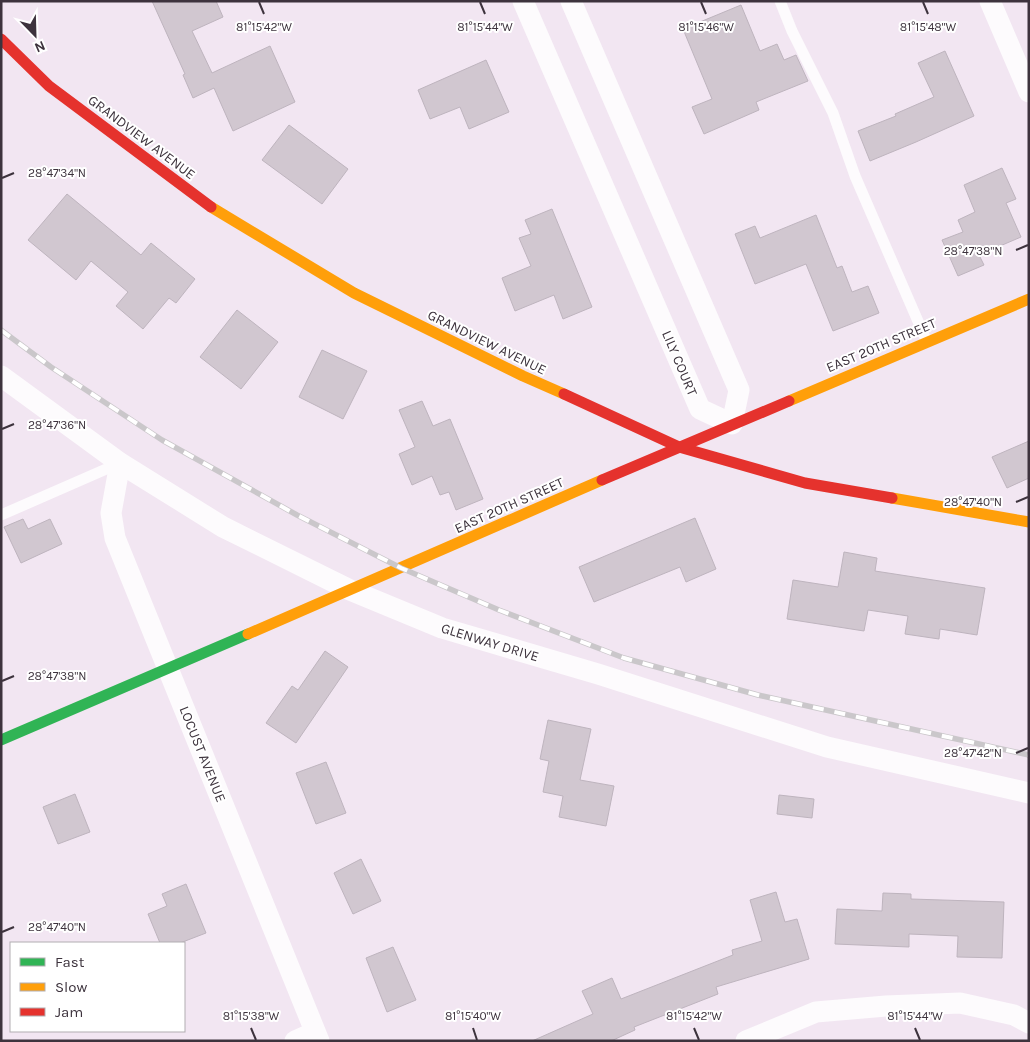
<svg xmlns="http://www.w3.org/2000/svg" width="1030" height="1042" font-family="Karla,sans-serif">
<style>
.building{fill:#d1c7d0;stroke:#beb4be}
.lines{fill:none;stroke-linecap:round;stroke-linejoin:round}
.lane{stroke:#fdfbfd;stroke-width:11}
.street{stroke:#fdfbfd;stroke-width:21}
.fast{stroke:#30b455;stroke-width:11}
.slow{stroke:#ff9f0a;stroke-width:11}
.jam{stroke:#e5322d;stroke-width:11}
.rail-casing{stroke:#cac7ca;stroke-width:5.5}
.rail{stroke:#fff;stroke-width:4;stroke-dasharray:11;stroke-linecap:butt}
.ticks{fill:none;stroke:#3d333d;stroke-width:2}
.labels{text-anchor:middle;stroke-width:4;stroke-linejoin:round;paint-order:stroke}
.street-label{font-size:14px;fill:#3d333d;stroke:#fff}
.ticks-label{font-size:12px;text-anchor:middle;fill:#3d333d;stroke:#fff;stroke-width:4;stroke-linejoin:round;paint-order:stroke}
</style>
<rect width="100%" height="100%" fill="#f2e6f2"/>
<g class="building">
<path d="M152 1H216L223 17 192 31 212 73 270 46 295 102 233 131 214 88 193 98 183 75 185 74Z"/>
<path d="M741 5 760 51 777 44 784 60 796 55 808 81 756 102 759 110 704 134 692 107 712 99 683 29Z"/>
<path d="M945 51 974 116 916 142 870 161 858 131 896 116 895 114 934 97 918 63Z"/>
<path d="M486 60 509 112 469 129 460 107 430 119 418 90Z"/>
<path d="M289 125 348 169 322 204 262 160Z"/>
<path d="M1002 168 1016 199 1006 203 1021 237 979 255 984 265 958 276 942 240 963 232 958 220 975 212 964 185Z"/>
<path d="M67 194 141 255 151 243 195 279 176 303 169 298 143 329 116 306 128 292 91 261 76 280 28 240Z"/>
<path d="M552 209 592 307 563 319 554 295 515 311 502 278 531 266 519 238 531 234 525 220Z"/>
<path d="M816 215 837 268 842 266 852 292 868 286 879 313 833 331 806 264 755 284 735 234 755 226 760 238Z"/>
<path d="M237 310 278 342 241 389 200 357Z"/>
<path d="M322 350 367 371 343 419 299 397Z"/>
<path d="M422 401 433 426 450 419 483 499 456 510 449 492 440 495 432 476 412 485 399 454 415 447 399 410Z"/>
<path d="M1029 441V478L1007 488 992 457Z"/>
<path d="M695 518 716 569 686 582 680 567 594 602 579 567Z"/>
<path d="M23 519 28 529 50 519 62 544 21 563 4 527Z"/>
<path d="M844 552 877 558 875 571 985 588 977 635 940 629 939 639 905 634 908 616 868 610 864 631 787 619 793 580 838 587Z"/>
<path d="M325 651 348 667 296 743 266 723 292 686 298 690Z"/>
<path d="M548 720 591 729 580 780 614 786 606 826 559 817 563 796 543 792 549 761 540 759Z"/>
<path d="M326 762 346 813 316 824 296 773Z"/>
<path d="M75 794 90 832 58 844 43 807Z"/>
<path d="M779 795 814 799 812 818 777 814Z"/>
<path d="M361 859 381 901 353 914 334 873Z"/>
<path d="M186 884 206 933 180 943H160L148 914 167 906 162 894Z"/>
<path d="M776 892 785 922 797 919 809 959 716 987 718 994 634 1027 635 1030 611 1041H532L593 1014 582 991 612 978 621 999 733 955 732 950 762 941 750 900Z"/>
<path d="M883 893 911 894V899L1004 902 1002 958 957 957 958 936 909 934V947L835 944 837 909 882 911Z"/>
<path d="M393 947 416 1000 387 1012 366 958Z"/>
</g>
<g class="lines">
<g class="lane">
<path d="M780 1 792 31 833 113 855 176 927 342"/>
<path d="M1 515 120 463"/>
</g>
<g class="street">
<path d="M523 1 700 409 732 424 739 390 571 1"/>
<path d="M990 1 1029 92"/>
<path d="M1 376 120 463 223 527 350 590 442 628 598 674 827 747 1029 793"/>
<path d="M120 463 111 513 115 538 319 1041"/>
<path d="M295 1041 315 1032"/>
<path d="M746 1041 816 1012 886 1006 960 1003 1014 1015 1029 1023"/>
</g>
<path class="fast" d="M1 740 248 634"/>
<g class="slow">
<path d="M211 207 354 293 523 376 564 394"/>
<path d="M789 401 1029 299"/>
<path d="M892 498 1029 522"/>
<path d="M248 634 602 480"/>
</g>
<g class="jam">
<path d="M1 39 49 86 211 207"/>
<path d="M564 394 679 447 805 483 892 498"/>
<path d="M602 480 789 401"/>
</g>
<defs>
<path id="rail" d="M1 330 51 367 162 440 297 515 401 568 499 610 624 658 758 695 1029 755"/>
</defs>
<use href="#rail" class="rail-casing"/>
<use href="#rail" class="rail"/>
</g>
<path class="ticks" d="M259 2 264 14M480 2 485 14M701 2 706 14M923 2 928 14M2 178 14 173M1016 250 1028 245M2 429 14 424M1016 502 1028 497M2 681 14 676M1016 753 1028 748M2 932 14 927M251 1028 256 1040M473 1028 477 1040M694 1028 699 1040M915 1028 920 1040"/>
<g class="labels">
<g class="street-label">
<text transform="translate(142 137) rotate(37)" y="5">GRANDVIEW AVENUE</text>
<text transform="translate(487 342) rotate(26)" y="5">GRANDVIEW AVENUE</text>
<text transform="translate(881 345) rotate(-23)" y="5">EAST 20TH STREET</text>
<text transform="translate(680 363) rotate(67)" y="5">LILY COURT</text>
<text transform="translate(509 505) rotate(-24)" y="5">EAST 20TH STREET</text>
<text transform="translate(490 642) rotate(17)" y="5">GLENWAY DRIVE</text>
<text transform="translate(203 754) rotate(68)" y="5">LOCUST AVENUE</text>
</g>
</g>
<g class="ticks-label">
<text x="264" y="31">81°15'42"W</text>
<text x="485" y="31">81°15'44"W</text>
<text x="706" y="31">81°15'46"W</text>
<text x="928" y="31">81°15'48"W</text>
<text x="57" y="177">28°47'34"N</text>
<text x="973" y="255">28°47'38"N</text>
<text x="57" y="429">28°47'36"N</text>
<text x="973" y="506">28°47'40"N</text>
<text x="57" y="680">28°47'38"N</text>
<text x="973" y="757">28°47'42"N</text>
<text x="57" y="931">28°47'40"N</text>
<text x="251" y="1020">81°15'38"W</text>
<text x="473" y="1020">81°15'40"W</text>
<text x="694" y="1020">81°15'42"W</text>
<text x="915" y="1020">81°15'44"W</text>
</g>
<rect width="1030" height="1042" fill="none" stroke="#3d333d" stroke-width="5"/>
<rect x="10" y="942" width="175" height="90" fill="#ffffff" stroke="#b1adb1"/>
<rect x="20" y="958" width="25" height="8" fill="#30b455" stroke="#b1adb1"/>
<text x="55" y="967" font-size="15" fill="#3d333d">Fast</text>
<rect x="20" y="983" width="25" height="8" fill="#ff9f0a" stroke="#b1adb1"/>
<text x="55" y="992" font-size="15" fill="#3d333d">Slow</text>
<rect x="20" y="1008" width="25" height="8" fill="#e5322d" stroke="#b1adb1"/>
<text x="55" y="1017" font-size="15" fill="#3d333d">Jam</text>
<g transform="translate(35 35) rotate(157)" stroke="#ffffff" stroke-width="4" paint-order="stroke">
<path d="M0-4L9 19L0 12L-9 19Z" fill="#3d333d"/>
<text y="-8" font-size="14" font-weight="bold" text-anchor="middle" fill="#3d333d">N</text>
</g>
</svg>
